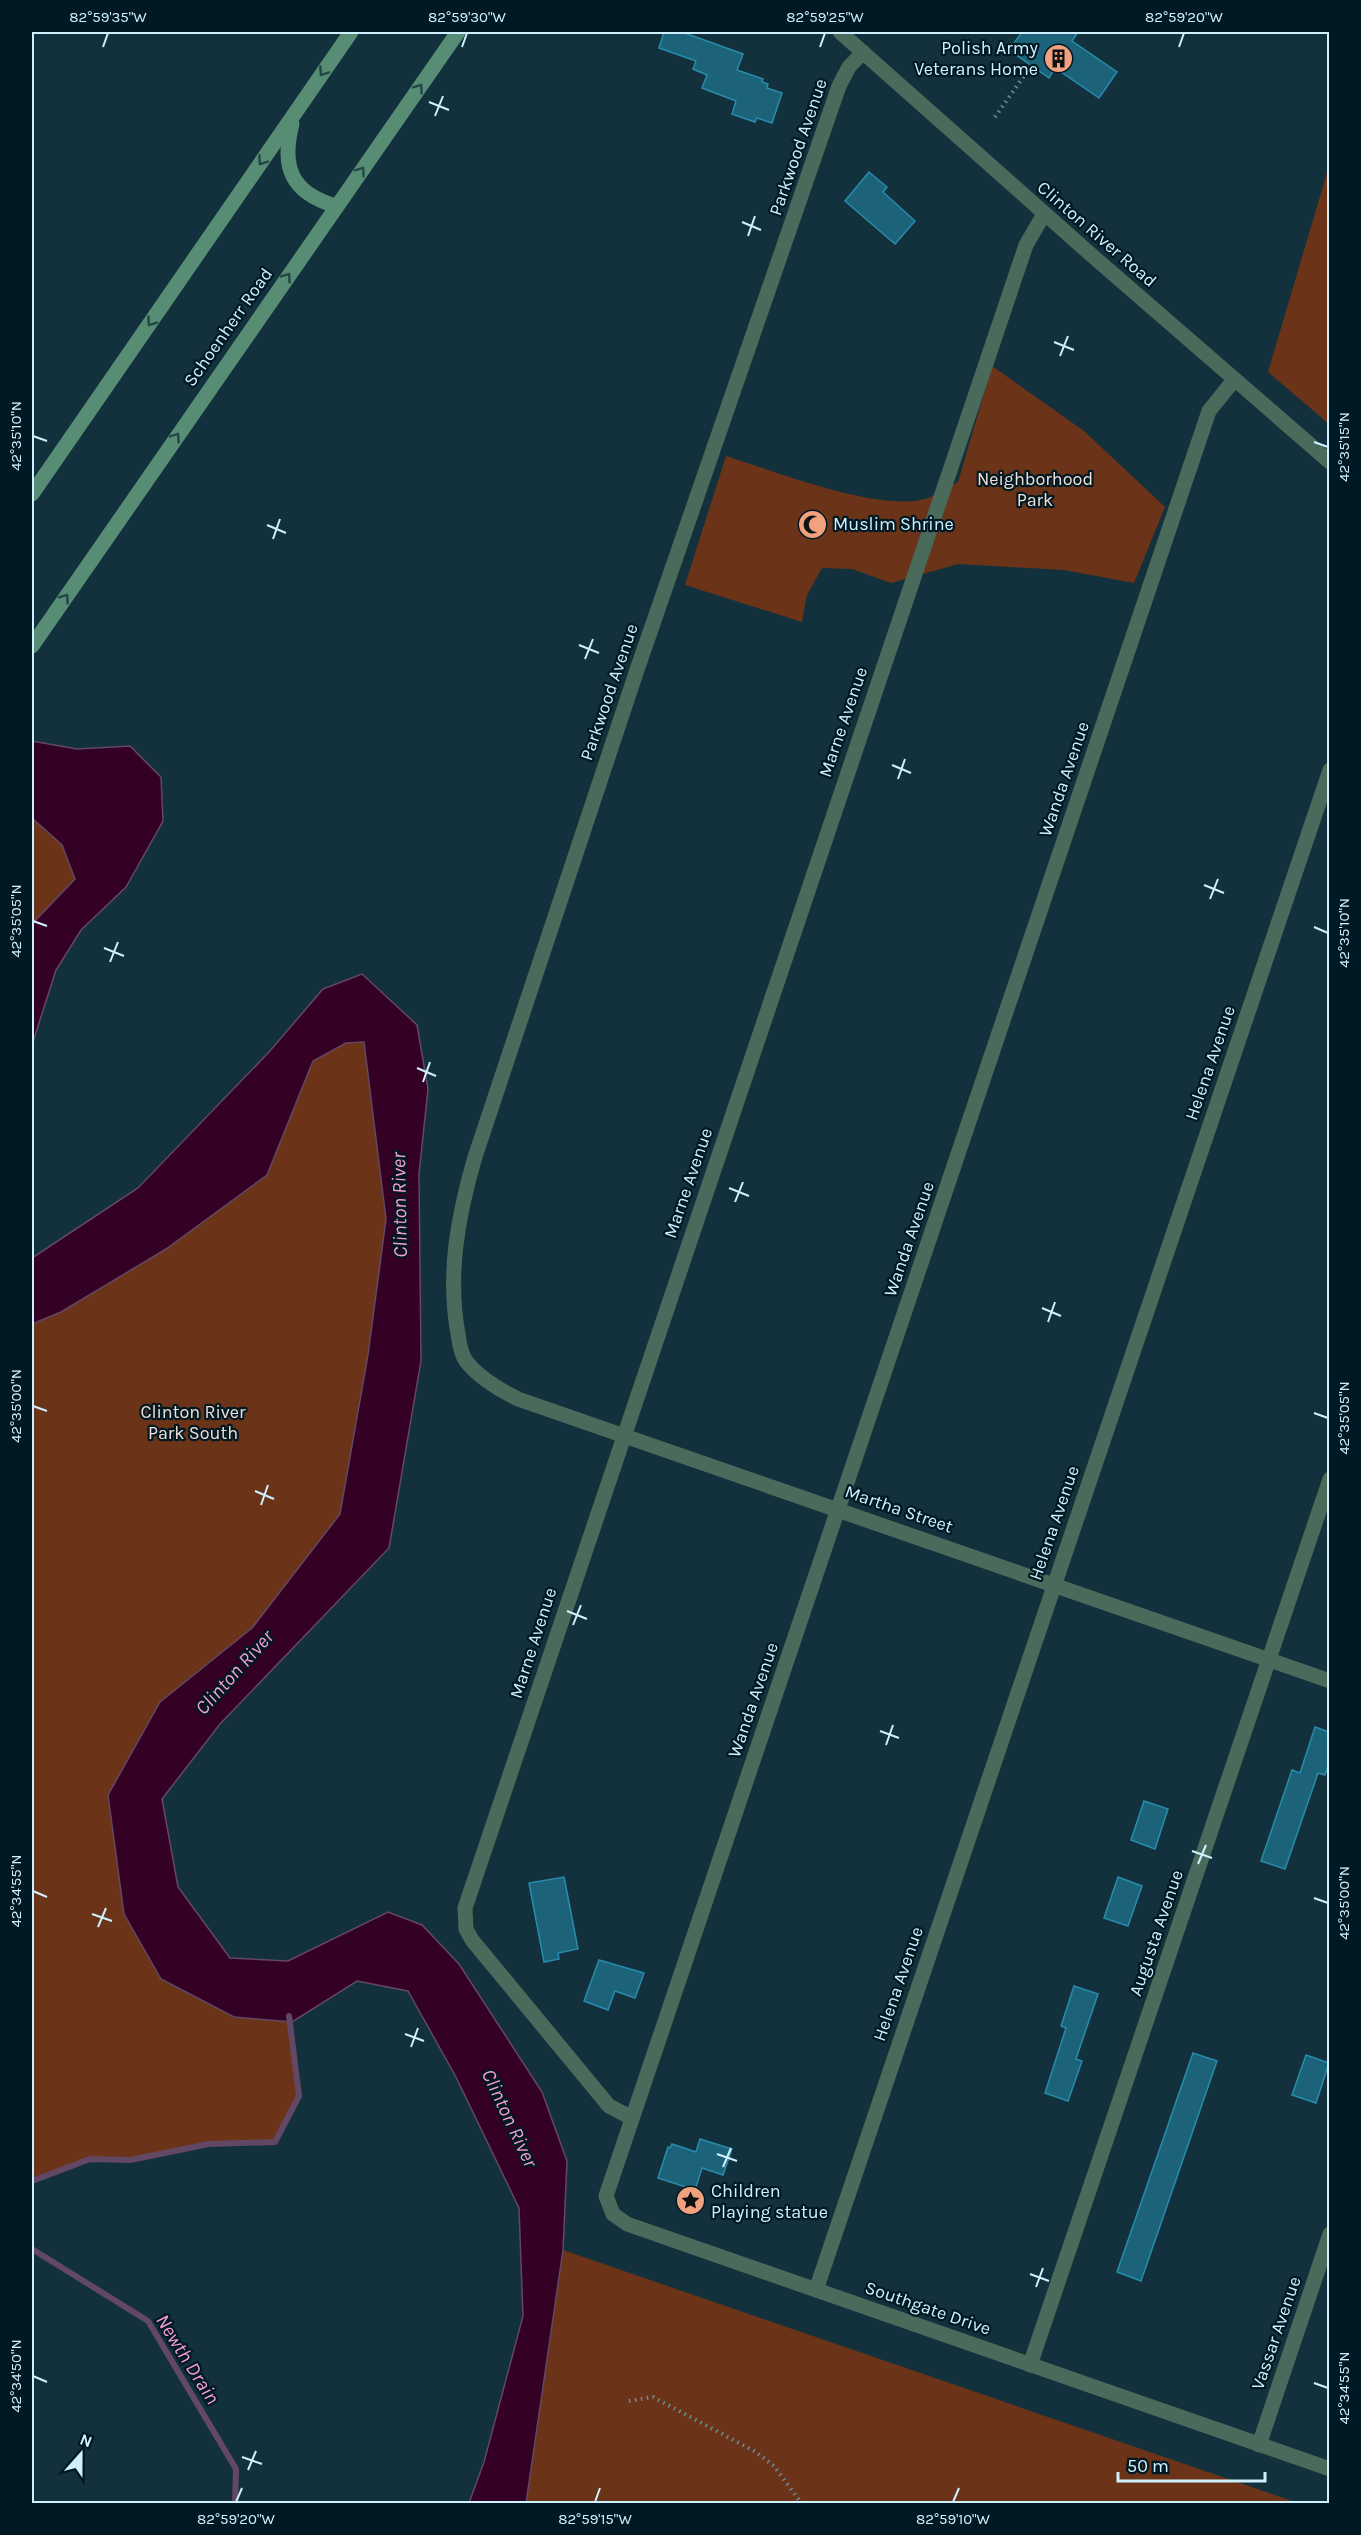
<svg xmlns="http://www.w3.org/2000/svg" width="1361" height="2535" font-family="Karla,sans-serif">
<style>
.green{fill:#6b3318}
.water{fill:#340023;stroke:#624865;stroke-width:1.5}
.lines{fill:none;stroke-linecap:round;stroke-linejoin:round}
.stream{stroke:#624865;stroke-width:6}
.building{fill:#1c637a;stroke:#278cad;stroke-width:1.5}
.path{stroke:#6d8d99;stroke-width:4;stroke-dasharray:1.5 4.5;stroke-linecap:butt}
.minor{stroke:#4a6b5b;stroke-width:15}
.tertiary{stroke:#4a6b5b;stroke-width:15}
.secondary{stroke:#578d75;stroke-width:15}
.oneway{stroke:#234744}
.ticks{fill:none;stroke:#cff1ff;stroke-width:2}
.labels{text-anchor:middle;stroke-width:4.5;stroke-linejoin:round;paint-order:stroke}
.poi-label{font-size:18px;fill:#cff1ff;stroke:#001923;text-anchor:start}
.street-label{font-size:18px;fill:#cff1ff;stroke:#001923}
.park-label{font-size:18px;fill:#f3dfd7;stroke:#001923}
.water-label{font-size:20px;font-style:italic;fill:#f89dd2;stroke:#001923}
.neatline{fill:none;stroke:#cff1ff;stroke-width:2}
.ticks-label{font-size:15px;text-anchor:middle;fill:#cff1ff}
</style>
<rect width="100%" height="100%" fill="#13313c"/>
<g class="green">
<path d="M1329 166 1330 424H1329L1268 372Z"/>
<path d="M992 366 1084 431 1165 507 1134 583 1064 570 958 564 891 583 852 569 822 568 807 595 802 622 685 585 726 456C774 471 878 512 925 499 936 496 947 487 958 482Z"/>
<path d="M32 818 62 845 75 879 32 924Z"/>
<path d="M364 1042 386 1219 368 1355 340 1514 252 1628 160 1702 124 1914 161 1979 234 2017 292 2022 299 2096 275 2142 209 2144 130 2160 90 2159 32 2181V1324L61 1312 166 1249 267 1175 313 1061 346 1043Z"/>
<path d="M563 2250 1298 2503 526 2504Z"/>
</g>
<g class="water">
<path d="M32 741 77 749 130 746 161 777 163 821 126 887 81 930 56 970 32 1045V924L75 879 62 845 32 818Z"/>
<path d="M362 974 417 1025 428 1089 419 1174 421 1361 389 1548 220 1724 162 1799 178 1887 230 1958 288 1961 388 1912 422 1925 459 1964 542 2092 567 2161 563 2250 526 2503H469L484 2462 523 2316 519 2208 456 2077 408 1991 357 1981 292 2022 234 2017 161 1979 124 1914 108 1795 160 1702 252 1628 340 1514 368 1355 386 1219 364 1042 346 1043 313 1061 267 1175 166 1249 61 1312 32 1324V1258L138 1188 269 1052 323 989Z"/>
</g>
<g class="lines">
<g class="stream">
<path d="M32 2181 90 2159 130 2160 209 2144 275 2142 299 2096 289 2016"/>
<path d="M32 2249 148 2321 236 2469 235 2504"/>
</g>
</g>
<g class="building">
<path d="M664 32H682L743 54 737 70 763 79 762 82 768 84 767 88 782 93 772 123 757 118 755 122 732 114 736 101 702 88 707 75 693 69 696 61 659 48Z"/>
<path d="M1022 32H1078L1072 41 1117 72 1099 98 1055 68 1049 78 1009 50Z"/>
<path d="M869 172 887 187 883 192 915 221 895 244 845 201Z"/>
<path d="M1315 1727 1329 1732V1763L1325 1775 1318 1773 1285 1869 1261 1861 1292 1770 1300 1773Z"/>
<path d="M1144 1801 1168 1809 1155 1849 1131 1840Z"/>
<path d="M564 1877 578 1949 558 1953 559 1959 544 1962 529 1883Z"/>
<path d="M1118 1877 1142 1886 1128 1926 1104 1918Z"/>
<path d="M599 1960 644 1973 635 1998 615 1991 608 2010 584 2001Z"/>
<path d="M1074 1986 1098 1994 1076 2059 1082 2061 1068 2101 1045 2093 1066 2028 1061 2026Z"/>
<path d="M1193 2053 1217 2061 1141 2281 1117 2272Z"/>
<path d="M1306 2055 1329 2063 1316 2103 1292 2095Z"/>
<path d="M700 2139 732 2149 723 2175 702 2168 695 2190 658 2178 668 2147 670 2148 672 2144 696 2152Z"/>
</g>
<g class="lines">
<g class="path">
<path d="M995 117 1031 66"/>
<path d="M629 2401 653 2397 756 2452 774 2466 802 2504"/>
</g>
<g class="minor">
<path d="M863 52 849 67 839 86 638 667 475 1157C458 1215 447 1274 458 1334 459 1342 461 1354 466 1361 478 1377 500 1390 518 1399L1330 1681"/>
<path d="M1234 380 1209 411 606 2196 613 2214 627 2224 1330 2469"/>
<path d="M632 2118 609 2106 472 1940 466 1929 465 1908 1026 245 1044 214"/>
<path d="M816 2290 1330 770"/>
<path d="M1030 2365 1330 1479"/>
<path d="M1259 2445 1330 2234"/>
</g>
<path class="tertiary" d="M840 32 1096 259 1330 462"/>
<g class="secondary">
<path d="M292 124C281 167 291 193 336 206"/>
<path d="M32 494 351 32"/>
<path d="M32 646 458 32"/>
</g>
</g>
<defs><path id="oneway-chevron" d="M-2-3.5L2.5 0L-2 3.5" fill="none" stroke-width="1.6" stroke-linecap="round" stroke-linejoin="round" transform="scale(1.5)"/></defs>
<g class="oneway">
<use href="#oneway-chevron" transform="translate(323 72) rotate(124)"/>
<use href="#oneway-chevron" transform="translate(419 88) rotate(-55)"/>
<use href="#oneway-chevron" transform="translate(262 161) rotate(125)"/>
<use href="#oneway-chevron" transform="translate(361 171) rotate(-55)"/>
<use href="#oneway-chevron" transform="translate(287 277) rotate(-55)"/>
<use href="#oneway-chevron" transform="translate(151 322) rotate(125)"/>
<use href="#oneway-chevron" transform="translate(176 437) rotate(-55)"/>
<use href="#oneway-chevron" transform="translate(65 598) rotate(-55)"/>
</g>
<path class="ticks" d="M103 47 108 33M462 47 467 33M820 47 825 33M1179 47 1184 33M429 102 449 110M435 116 443 96M742 222 761 230M748 236 755 216M1054 342 1074 350M1060 356 1068 336M33 436 47 441M1314 442 1328 447M267 525 286 533M273 539 280 519M579 645 599 653M585 659 593 639M892 765 911 773M898 779 905 759M1204 885 1224 893M1210 899 1218 879M33 921 47 926M1314 927 1328 933M104 948 124 956M110 962 118 942M417 1068 436 1076M423 1082 430 1062M729 1188 749 1196M735 1202 743 1182M1042 1308 1061 1316M1048 1322 1055 1302M33 1406 47 1411M1314 1413 1328 1418M255 1491 274 1499M261 1505 268 1485M567 1611 587 1619M573 1625 581 1605M880 1731 899 1738M886 1745 893 1725M1192 1851 1212 1858M1198 1864 1206 1845M33 1891 47 1897M1314 1898 1328 1903M92 1914 112 1921M98 1927 106 1908M405 2034 424 2041M411 2047 418 2028M717 2154 737 2161M723 2167 731 2148M1030 2274 1049 2281M1036 2287 1043 2268M33 2376 47 2382M1314 2383 1328 2388M242 2457 262 2464M248 2470 256 2451M236 2502 242 2488M595 2502 600 2488M953 2502 959 2488"/>
<defs>
<symbol id="building-disc" viewBox="-11 -11 22 22"><circle r="9.5" fill="#f1a17e" stroke="#001923"/><path d="M-4-6H4V6H1V3H-1V6H-4ZM-2.5-4.3h1.7v1.8h-1.7ZM.8-4.3h1.7v1.8H.8ZM-2.5-1h1.7V.8h-1.7ZM.8-1h1.7V.8H.8Z" fill="#111"/></symbol>
<symbol id="mosque-disc" viewBox="-11 -11 22 22"><circle r="9.5" fill="#f1a17e" stroke="#001923"/><path d="M3.5-4.9A6 6 0 1 0 3.5 4.9A5 5 0 1 1 3.5-4.9Z" fill="#111"/></symbol>
<symbol id="sight-disc" viewBox="-11 -11 22 22"><circle r="9.5" fill="#f1a17e" stroke="#001923"/><path d="M0-6L1.8-2.2L6-1.7L2.9 1.2L3.7 5.4L0 3.3L-3.7 5.4L-2.9 1.2L-6-1.7L-1.8-2.2Z" fill="#111"/></symbol>
</defs>
<g fill-rule="evenodd">
<use href="#building-disc" x="1042" y="42" width="33" height="33"/>
<use href="#mosque-disc" x="796" y="508" width="33" height="33"/>
<use href="#sight-disc" x="674" y="2184" width="33" height="33"/>
</g>
<g class="labels">
<g class="poi-label">
<text x="1038" y="54" text-anchor="end">Polish Army<tspan x="1038" dy="21">Veterans Home</tspan></text>
<text x="833" y="530">Muslim Shrine</text>
<text x="711" y="2197">Children<tspan x="711" dy="21">Playing statue</tspan></text>
</g>
<g class="street-label">
<text transform="translate(798 147) rotate(-71)" y="6">Parkwood Avenue</text>
<text transform="translate(1097 234) rotate(41)" y="6">Clinton River Road</text>
<text transform="translate(228 327) rotate(-55)" y="6">Schoenherr Road</text>
<text transform="translate(609 692) rotate(-71)" y="6">Parkwood Avenue</text>
<text transform="translate(843 722) rotate(-71)" y="6">Marne Avenue</text>
<text transform="translate(1064 779) rotate(-71)" y="6">Wanda Avenue</text>
<text transform="translate(1210 1063) rotate(-71)" y="6">Helena Avenue</text>
<text transform="translate(688 1183) rotate(-71)" y="6">Marne Avenue</text>
<text transform="translate(909 1239) rotate(-71)" y="6">Wanda Avenue</text>
<text transform="translate(899 1509) rotate(19)" y="6">Martha Street</text>
<text transform="translate(1054 1523) rotate(-71)" y="6">Helena Avenue</text>
<text transform="translate(533 1643) rotate(-72)" y="6">Marne Avenue</text>
<text transform="translate(753 1700) rotate(-71)" y="6">Wanda Avenue</text>
<text transform="translate(1156 1933) rotate(-71)" y="6">Augusta Avenue</text>
<text transform="translate(898 1984) rotate(-71)" y="6">Helena Avenue</text>
<text transform="translate(928 2308) rotate(19)" y="6">Southgate Drive</text>
<text transform="translate(1276 2333) rotate(-71)" y="6">Vassar Avenue</text>
</g>
<g class="park-label">
<text x="1035" y="485">Neighborhood<tspan x="1035" dy="21">Park</tspan></text>
<text x="193" y="1418">Clinton River<tspan x="193" dy="21">Park South</tspan></text>
</g>
<g class="water-label">
<text transform="translate(399 1205) rotate(-91)" y="7">Clinton River</text>
<text transform="translate(234 1672) rotate(-48)" y="7">Clinton River</text>
<text transform="translate(510 2118) rotate(65)" y="7">Clinton River</text>
<text transform="translate(188 2359) rotate(58)" y="7">Newth Drain</text>
</g>
</g>
<rect width="1361" height="2535" fill="none" stroke="#001923" stroke-width="66"/>
<g transform="translate(81 2454) rotate(21)" stroke="#001923" stroke-width="4.5" paint-order="stroke">
<path d="M0-4.5L10 22L0 15L-10 22Z" fill="#cff1ff"/>
<text y="-9" font-size="16" font-weight="bold" text-anchor="middle" fill="#cff1ff">N</text>
</g>
<path d="M1118 2472v9h147v-9" fill="none" stroke="#cff1ff" stroke-width="3"/>
<text x="1127" y="2472" font-size="18" fill="#cff1ff" stroke="#001923" stroke-width="4.5" paint-order="stroke">50 m</text>
<rect x="33" y="33" width="1295" height="2469" class="neatline"/>
<g class="ticks-label">
<text x="108" y="22">82°59'35"W</text>
<text x="467" y="22">82°59'30"W</text>
<text x="825" y="22">82°59'25"W</text>
<text x="1184" y="22">82°59'20"W</text>
<text transform="translate(16 436) rotate(-90)" y="5">42°35'10"N</text>
<text transform="translate(1344 447) rotate(-90)" y="5">42°35'15"N</text>
<text transform="translate(16 921) rotate(-90)" y="5">42°35'05"N</text>
<text transform="translate(1344 933) rotate(-90)" y="5">42°35'10"N</text>
<text transform="translate(16 1406) rotate(-90)" y="5">42°35'00"N</text>
<text transform="translate(1344 1418) rotate(-90)" y="5">42°35'05"N</text>
<text transform="translate(16 1891) rotate(-90)" y="5">42°34'55"N</text>
<text transform="translate(1344 1903) rotate(-90)" y="5">42°35'00"N</text>
<text transform="translate(16 2376) rotate(-90)" y="5">42°34'50"N</text>
<text transform="translate(1344 2388) rotate(-90)" y="5">42°34'55"N</text>
<text x="236" y="2524">82°59'20"W</text>
<text x="595" y="2524">82°59'15"W</text>
<text x="953" y="2524">82°59'10"W</text>
</g>
</svg>
